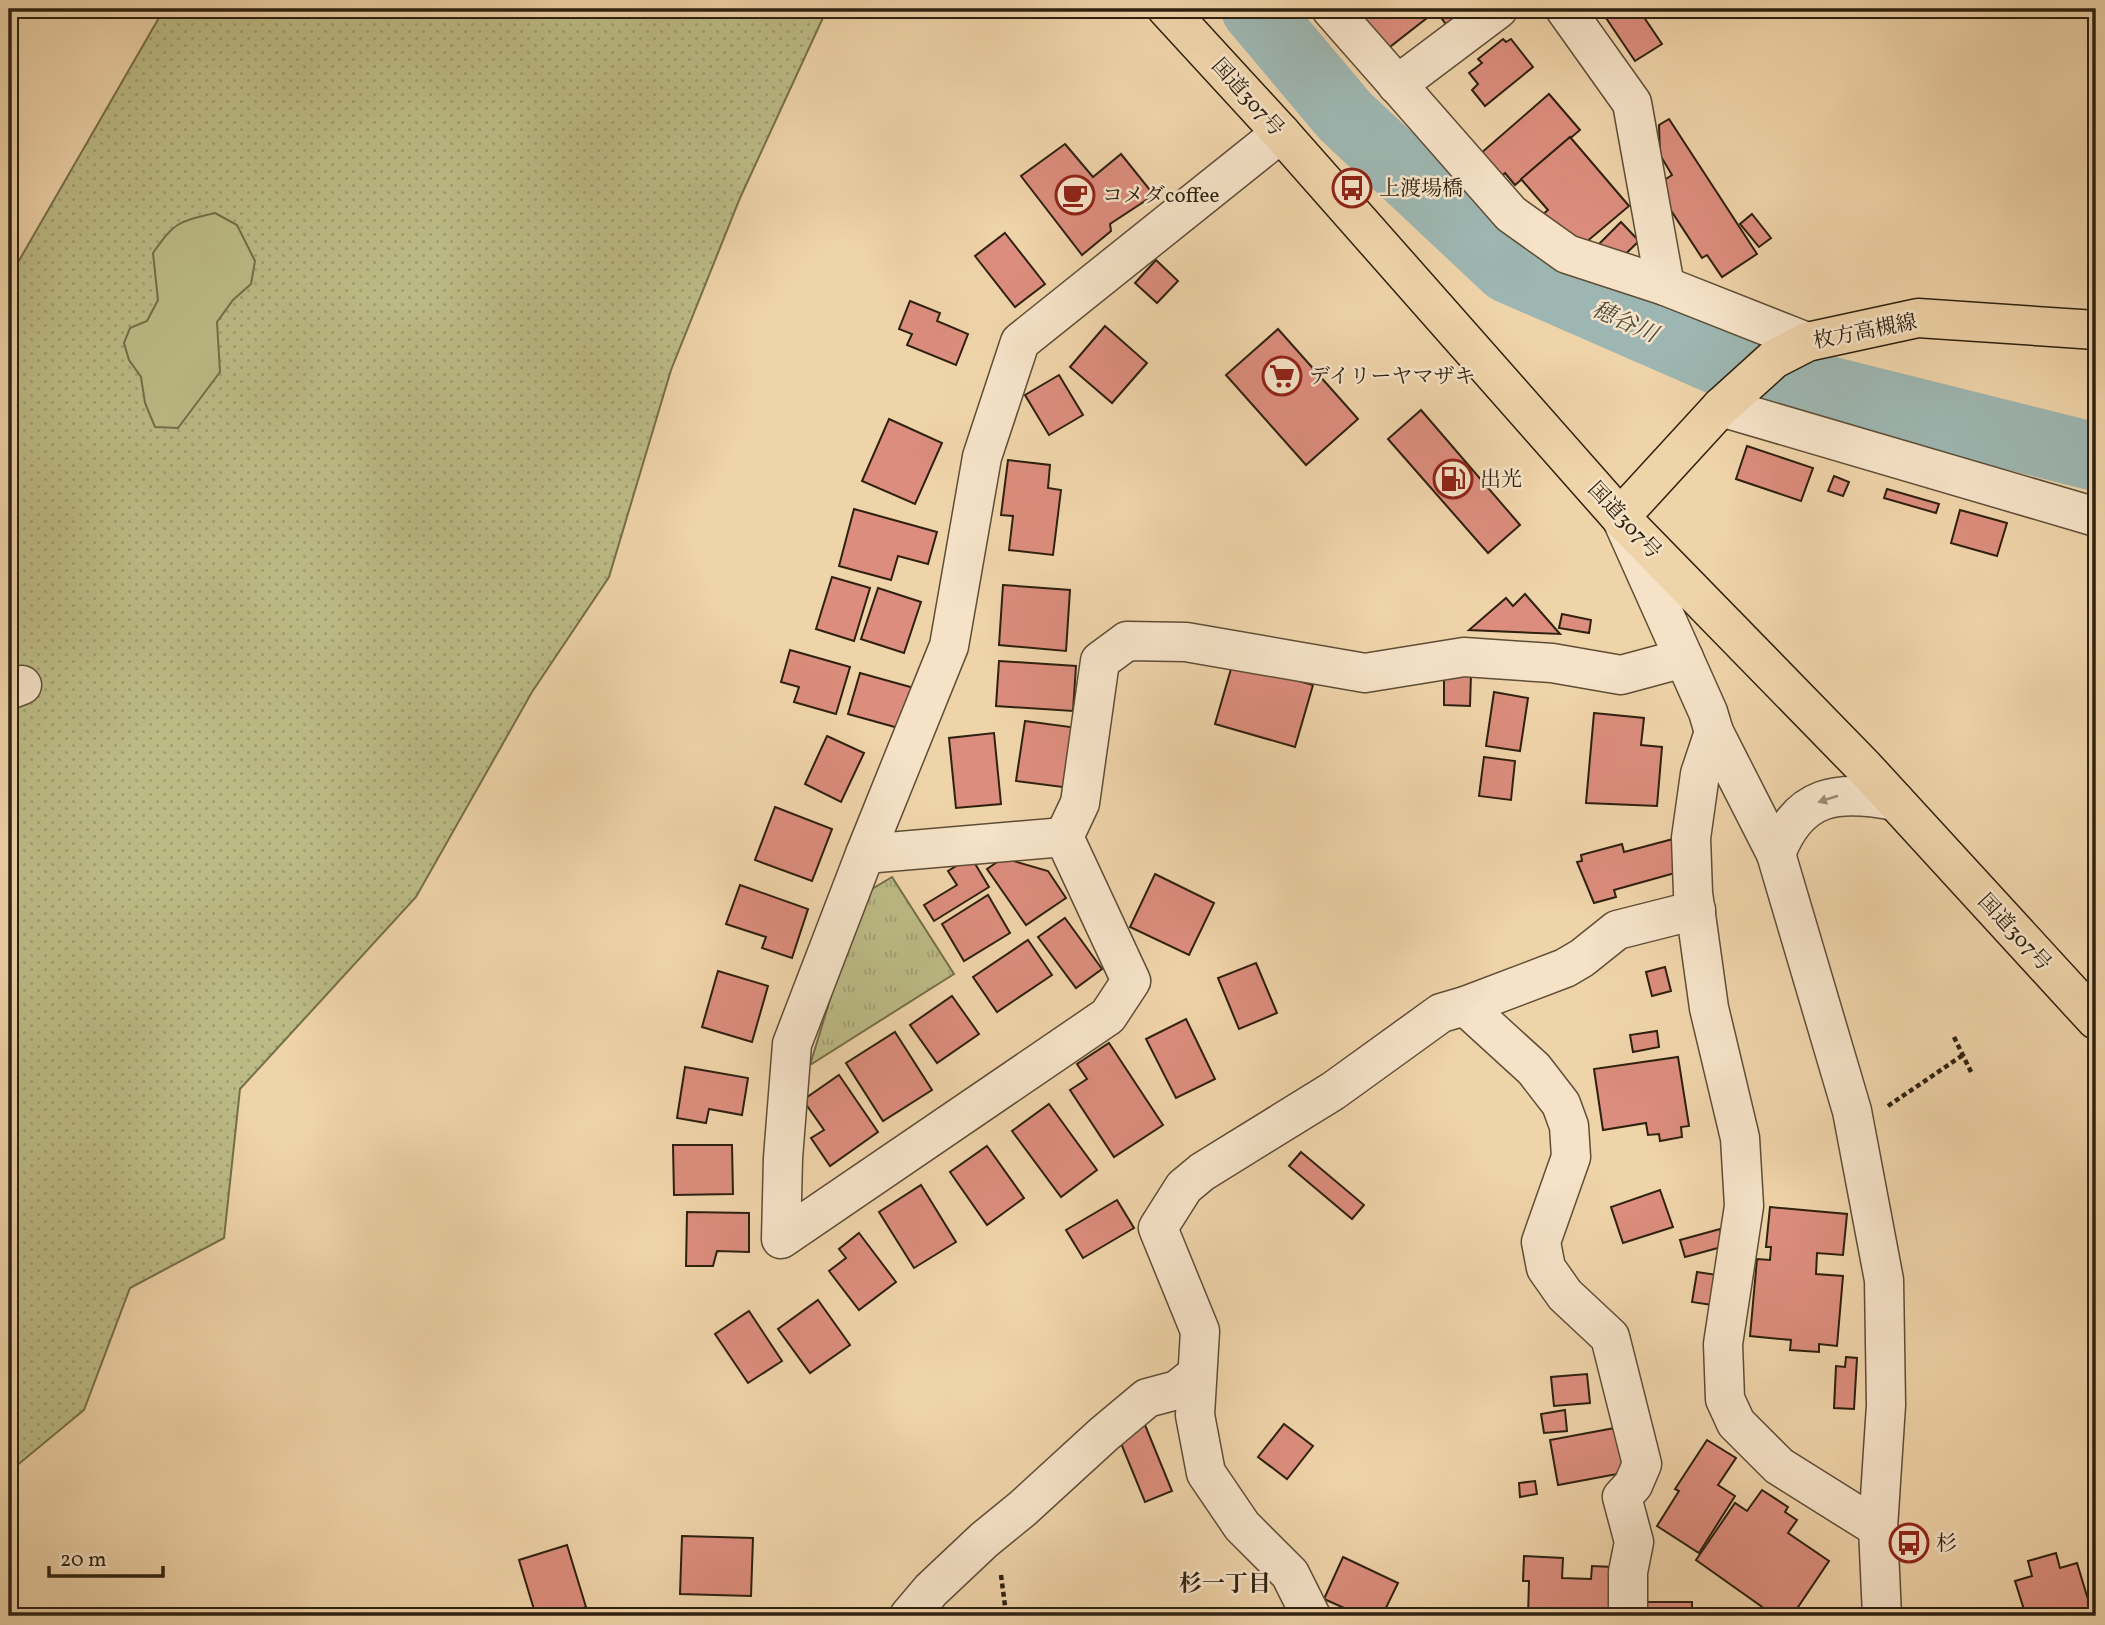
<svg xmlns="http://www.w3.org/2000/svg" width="2105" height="1625" font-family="Vollkorn,'Noto Serif JP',serif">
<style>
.grass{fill:url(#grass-dots);stroke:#756e4a;stroke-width:2}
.park{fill:url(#park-tufts);stroke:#756e4a;stroke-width:2}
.pitch{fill:#bcbb86;stroke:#756e4a;stroke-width:2}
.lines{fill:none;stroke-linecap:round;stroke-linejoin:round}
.river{stroke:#9db6b1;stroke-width:68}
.building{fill:#dc8d7d;stroke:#2e210f;stroke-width:2}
.minor-casing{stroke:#5e4e36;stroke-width:41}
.major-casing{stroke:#2e210f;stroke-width:41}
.highway-casing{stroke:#2e210f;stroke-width:41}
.path{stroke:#2e210f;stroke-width:4.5;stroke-dasharray:5 3.5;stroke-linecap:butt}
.minor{stroke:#f5e2c7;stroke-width:38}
.major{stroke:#efd3a9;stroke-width:38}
.highway{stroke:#efd3a9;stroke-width:38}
.oneway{fill:#9b8b74}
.labels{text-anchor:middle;stroke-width:5;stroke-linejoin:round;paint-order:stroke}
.street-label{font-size:21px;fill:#2e210f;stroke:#f5e2c7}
.poi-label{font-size:21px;fill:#2e210f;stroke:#f5e2c7;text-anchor:start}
.water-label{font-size:23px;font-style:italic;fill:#4f4e40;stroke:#f5e2c7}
.neighbourhood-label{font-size:23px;font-weight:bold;fill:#2e210f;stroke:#f5e2c7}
</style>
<defs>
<pattern id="grass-dots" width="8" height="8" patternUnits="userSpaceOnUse" patternTransform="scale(1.75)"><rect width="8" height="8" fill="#bcbb86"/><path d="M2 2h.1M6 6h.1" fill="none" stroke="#a2a072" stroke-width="1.8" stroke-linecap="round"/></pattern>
<pattern id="park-tufts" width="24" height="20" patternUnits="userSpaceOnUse" patternTransform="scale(1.75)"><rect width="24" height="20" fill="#bcbb86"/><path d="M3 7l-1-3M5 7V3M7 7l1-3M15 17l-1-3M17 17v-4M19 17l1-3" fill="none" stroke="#a2a072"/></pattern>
</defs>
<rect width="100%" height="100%" fill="#efd3a9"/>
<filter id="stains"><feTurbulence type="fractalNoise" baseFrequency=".00286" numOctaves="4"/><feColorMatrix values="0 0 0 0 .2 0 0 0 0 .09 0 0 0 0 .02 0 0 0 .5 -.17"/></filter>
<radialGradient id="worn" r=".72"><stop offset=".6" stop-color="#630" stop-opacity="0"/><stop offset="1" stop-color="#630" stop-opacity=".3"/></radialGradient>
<path class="grass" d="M164 9H827L740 198 671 370 609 577 532 692 416 897 240 1089 224 1238 130 1288 84 1410 9 1472V278Z"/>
<path class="park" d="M892 877 954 974 810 1065 862 895Z"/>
<path class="pitch" d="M215 213 237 225 255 261 251 284 233 300 217 322 220 372 178 428 155 427 145 403 141 377 129 360 124 343 130 328 147 321 158 300 153 253C175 222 177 222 215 213Z"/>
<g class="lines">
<path class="river" d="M1255 9 1345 116 1508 269 1728 365 2096 457"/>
</g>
<g class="building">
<path d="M1364 9H1471L1448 27 1436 11 1386 50 1358 13Z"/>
<path d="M1606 9 1639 10 1662 44 1635 61 1602 12Z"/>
<path d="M1503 39 1506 42 1511 39 1533 67 1485 106 1472 90 1478 84 1469 73 1482 63 1478 59Z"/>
<path d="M1549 94 1580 130 1515 185 1505 173 1500 178 1480 154Z"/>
<path d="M1669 119 1757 254 1722 277 1707 255 1702 258 1655 186 1672 175 1660 155 1659 125Z"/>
<path d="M1570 137 1629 206 1578 249 1542 215 1548 210 1521 179Z"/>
<path d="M1065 144 1093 177 1121 154 1154 195 1110 224 1111 231 1082 255 1021 176Z"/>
<path d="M1752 214 1771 238 1759 247 1740 224Z"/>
<path d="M1621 222 1639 241 1611 268 1593 250Z"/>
<path d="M1005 233 1045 284 1015 307 975 256Z"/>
<path d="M1156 260 1178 281 1157 303 1135 283Z"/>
<path d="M910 301 940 313 937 321 968 334 956 365 907 345 912 334 899 329Z"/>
<path d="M1105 326 1147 363 1112 403 1070 367Z"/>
<path d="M1278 329 1358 419 1306 465 1226 375Z"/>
<path d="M1059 375 1083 415 1049 435 1025 395Z"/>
<path d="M1421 410 1520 525 1488 553 1388 439Z"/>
<path d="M889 419 942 443 915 504 862 481Z"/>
<path d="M1747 446 1813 468 1801 501 1736 479Z"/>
<path d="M1008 460 1050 465 1048 488 1061 490 1053 555 1009 550 1013 516 1001 515Z"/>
<path d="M1834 476 1849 482 1843 496 1828 491Z"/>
<path d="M1887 489 1939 504 1936 513 1884 498Z"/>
<path d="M854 509 937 532 928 564 898 556 891 580 839 566Z"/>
<path d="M1960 510 2007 523 1997 556 1951 543Z"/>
<path d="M832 577 870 588 854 641 816 629Z"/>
<path d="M1003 585 1070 590 1066 651 999 645Z"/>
<path d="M878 588 921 602 904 653 861 639Z"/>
<path d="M1525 594 1560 634 1469 630 1506 598 1513 606Z"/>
<path d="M1562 614 1591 620 1589 633 1559 628Z"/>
<path d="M790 650 850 667 836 714 794 702 799 687 781 682Z"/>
<path d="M999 661 1076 666 1073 711 996 706Z"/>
<path d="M1233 662 1313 685 1295 747 1215 724Z"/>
<path d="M860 673 914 688 902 729 848 714Z"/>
<path d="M1444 674H1471L1470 706 1444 705Z"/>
<path d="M1494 692 1528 698 1520 751 1486 746Z"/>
<path d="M1594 713 1644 718 1641 745 1662 747 1657 806 1586 803Z"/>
<path d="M1025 721 1078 728 1070 788 1016 781Z"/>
<path d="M994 733 1001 804 956 808 949 738Z"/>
<path d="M827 736 864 753 841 802 805 784Z"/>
<path d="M1484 757 1515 761 1511 800 1479 796Z"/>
<path d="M775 807 832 829 812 881 755 860Z"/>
<path d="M1673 839 1682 871 1614 890 1616 897 1594 903 1577 862 1582 861 1581 855 1622 844 1624 852Z"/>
<path d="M971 857 989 887 934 921 924 905 957 885 948 871Z"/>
<path d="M1003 858 1048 871 1066 898 1026 925 987 869Z"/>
<path d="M1155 874 1214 903 1189 955 1130 927Z"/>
<path d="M740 885 808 909 792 958 762 948 766 937 726 924Z"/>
<path d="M988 895 1010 933 964 961 942 924Z"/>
<path d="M1065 918 1102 969 1076 988 1038 937Z"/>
<path d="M1028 940 1052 975 997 1012 973 977Z"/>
<path d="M1256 963 1277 1013 1239 1029 1218 978Z"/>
<path d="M1665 967 1671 991 1652 996 1646 972Z"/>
<path d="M718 971 768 986 752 1042 702 1027Z"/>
<path d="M952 996 979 1034 937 1063 910 1025Z"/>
<path d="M1186 1019 1215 1079 1176 1098 1146 1039Z"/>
<path d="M1657 1031 1659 1047 1633 1052 1630 1035Z"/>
<path d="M895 1032 932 1090 883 1121 846 1063Z"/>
<path d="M1109 1043 1163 1125 1114 1157 1070 1090 1087 1079 1077 1064Z"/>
<path d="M1678 1057 1689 1126 1681 1127 1682 1137 1660 1141 1659 1134 1648 1135 1646 1123 1603 1130 1594 1069Z"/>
<path d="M685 1067 748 1078 742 1115 709 1109 706 1123 677 1118Z"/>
<path d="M839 1075 878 1132 830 1166 811 1138 824 1130 803 1100Z"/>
<path d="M1049 1104 1097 1170 1061 1197 1012 1131Z"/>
<path d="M673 1145H732L733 1194 674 1195Z"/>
<path d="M987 1146 1024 1198 987 1225 950 1172Z"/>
<path d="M1301 1152 1364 1205 1352 1219 1289 1166Z"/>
<path d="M921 1185 956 1242 914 1268 879 1212Z"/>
<path d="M1660 1190 1673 1227 1623 1243 1611 1207Z"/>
<path d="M1117 1200 1134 1228 1083 1258 1066 1230Z"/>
<path d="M1770 1207 1847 1214 1843 1255 1817 1253 1816 1274 1843 1276 1837 1346 1819 1344V1352L1790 1350 1791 1340 1750 1336 1757 1259 1770 1260 1771 1247H1766Z"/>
<path d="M687 1212 749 1213V1252L717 1251 713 1266H686Z"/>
<path d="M1720 1229 1725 1246 1685 1257 1680 1240Z"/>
<path d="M859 1233 896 1282 859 1310 829 1271 846 1258 839 1249Z"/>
<path d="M1697 1272 1724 1276 1719 1306 1692 1302Z"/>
<path d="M818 1300 850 1345 810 1373 778 1329Z"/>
<path d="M749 1311 782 1361 748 1383 715 1334Z"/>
<path d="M1846 1357 1857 1358 1854 1409 1834 1408 1836 1366 1845 1367Z"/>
<path d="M1587 1374 1590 1403 1554 1406 1551 1377Z"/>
<path d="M1565 1410 1567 1431 1544 1433 1541 1414Z"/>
<path d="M1284 1424 1313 1446 1287 1479 1258 1457Z"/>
<path d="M1145 1425 1172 1491 1145 1502 1118 1436Z"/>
<path d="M1620 1427 1628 1472 1558 1485 1550 1440Z"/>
<path d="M1707 1440 1736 1458 1718 1485 1735 1496 1699 1553 1657 1526 1679 1491 1675 1489Z"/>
<path d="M1535 1481 1537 1494 1520 1497 1519 1483Z"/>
<path d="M1762 1490 1788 1507 1785 1512 1797 1520 1788 1533 1829 1561 1792 1616H1775L1696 1560 1735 1503 1747 1511Z"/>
<path d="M682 1536 753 1538 751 1596 680 1594Z"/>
<path d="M567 1545 586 1607 557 1616H536L519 1560Z"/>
<path d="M2056 1553 2060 1568 2077 1563 2093 1616H2026L2015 1581 2032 1576 2028 1561Z"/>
<path d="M1524 1556 1563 1558 1562 1578 1591 1579 1592 1566 1613 1567 1611 1616H1528L1529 1581H1523Z"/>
<path d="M1343 1557 1398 1583 1382 1616H1362L1324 1599Z"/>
<rect x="1641" y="1602" width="51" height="14"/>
</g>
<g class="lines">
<defs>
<g id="minor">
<path d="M1331 9 1511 214 1567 254 1665 286"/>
<path d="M1565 9 1632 103 1665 286 1807 342"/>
<path d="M1397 85 1498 9"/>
<path d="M1721 407 2096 517"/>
<path d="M1623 522 1708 712 1714 732 1776 854 1852 1111 1884 1280 1886 1405 1878 1528 1882 1616"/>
<path d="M9 690 22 685"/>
<path d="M1714 732 1700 774 1691 838 1693 893 1709 1008 1740 1138 1744 1206 1723 1344 1725 1399 1736 1423 1779 1466 1878 1528"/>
<path d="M1064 837 1131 981 1108 1016 781 1239 783 1158 792 1044 865 854Z"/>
<path d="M1064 837 1080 803 1100 661 1127 641 1186 642 1365 673 1464 657 1552 663 1621 675 1684 658"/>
<path d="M865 854 949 646 982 457 1020 342 1281 133"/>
<path d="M1776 854C1799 793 1838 790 1895 801"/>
<path d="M1465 1006 1534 1069 1561 1104 1569 1126 1571 1157 1541 1242 1546 1268 1565 1295 1610 1337 1642 1464 1633 1485 1622 1497 1634 1542 1628 1572V1616"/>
<path d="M909 1616 931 1590 984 1540 1022 1509 1104 1434 1147 1398 1177 1390 1197 1374"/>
<path d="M1311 1616 1290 1574 1242 1526 1206 1473 1195 1415 1200 1331 1158 1228 1184 1187 1202 1172 1333 1091 1441 1013 1465 1006 1565 968 1582 958 1617 930 1696 910"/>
</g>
<path id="major" d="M1620 517 1721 407 1774 359 1807 342 1918 318 2096 330"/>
<path id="highway" d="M1167 9 1281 133 1620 517 1864 767 2096 1020"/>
</defs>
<use href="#minor" class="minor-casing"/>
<use href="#major" class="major-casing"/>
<use href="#highway" class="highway-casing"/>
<g class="path">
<path d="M1954 1037 1972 1074"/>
<path d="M1888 1106 1963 1055"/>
<path d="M1001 1575 1005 1606 1003 1616"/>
</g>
<use href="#minor" class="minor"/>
<use href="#major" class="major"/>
<use href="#highway" class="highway"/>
</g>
<defs><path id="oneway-solid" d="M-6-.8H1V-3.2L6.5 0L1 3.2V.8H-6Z" transform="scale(1.75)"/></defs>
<use class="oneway" href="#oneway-solid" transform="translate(1828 799) rotate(162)"/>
<defs>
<symbol id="bus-ring" viewBox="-11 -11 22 22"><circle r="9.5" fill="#f5e2c7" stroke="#8f2418" stroke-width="1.5"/><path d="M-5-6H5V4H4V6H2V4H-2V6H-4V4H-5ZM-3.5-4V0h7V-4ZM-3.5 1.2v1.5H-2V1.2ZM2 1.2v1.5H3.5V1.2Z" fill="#8f2418"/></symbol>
<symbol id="cafe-ring" viewBox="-11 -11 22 22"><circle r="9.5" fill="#f5e2c7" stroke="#8f2418" stroke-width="1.5"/><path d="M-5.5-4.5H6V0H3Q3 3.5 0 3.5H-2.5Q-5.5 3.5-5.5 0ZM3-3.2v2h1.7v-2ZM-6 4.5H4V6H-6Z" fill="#8f2418"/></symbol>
<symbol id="supermarket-ring" viewBox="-11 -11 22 22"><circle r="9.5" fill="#f5e2c7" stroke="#8f2418" stroke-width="1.5"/><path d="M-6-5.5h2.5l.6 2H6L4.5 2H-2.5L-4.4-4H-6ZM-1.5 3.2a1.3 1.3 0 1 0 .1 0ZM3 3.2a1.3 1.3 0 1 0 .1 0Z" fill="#8f2418"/></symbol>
<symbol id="fuel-ring" viewBox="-11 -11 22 22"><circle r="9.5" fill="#f5e2c7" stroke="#8f2418" stroke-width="1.5"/><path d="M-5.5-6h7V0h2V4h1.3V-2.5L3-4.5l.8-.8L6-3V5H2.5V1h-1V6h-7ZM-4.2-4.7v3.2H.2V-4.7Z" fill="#8f2418"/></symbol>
</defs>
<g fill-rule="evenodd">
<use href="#bus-ring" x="1330" y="166" width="44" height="44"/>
<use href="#cafe-ring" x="1053" y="173" width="44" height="44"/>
<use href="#supermarket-ring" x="1260" y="354" width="44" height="44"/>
<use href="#fuel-ring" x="1431" y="457" width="44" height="44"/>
<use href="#bus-ring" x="1887" y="1521" width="44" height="44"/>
</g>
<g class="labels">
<g class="street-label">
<text transform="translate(1248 97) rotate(48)" y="7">国道307号</text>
<text transform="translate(1865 331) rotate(-11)" y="7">枚方高槻線</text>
<text transform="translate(1625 520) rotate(47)" y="7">国道307号</text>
<text transform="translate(2015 932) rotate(47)" y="7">国道307号</text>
</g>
<g class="poi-label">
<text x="1379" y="195">上渡場橋</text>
<text x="1102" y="202">コメダcoffee</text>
<text x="1309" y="383">デイリーヤマザキ</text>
<text x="1480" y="486">出光</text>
<text x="1936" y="1550">杉</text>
</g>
<g class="water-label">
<text transform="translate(1625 321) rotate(24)" y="8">穂谷川</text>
</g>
<g class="neighbourhood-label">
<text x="1225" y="1591">杉一丁目</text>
</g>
</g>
<rect width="2105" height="1625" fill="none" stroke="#efd3a9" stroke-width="35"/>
<rect x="10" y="10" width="2084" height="1604" fill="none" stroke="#2e210f" stroke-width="3.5"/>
<rect x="18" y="18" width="2070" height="1590" fill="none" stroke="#2e210f" stroke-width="2"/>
<path d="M49 1566v10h114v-10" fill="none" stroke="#2e210f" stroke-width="3.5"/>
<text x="60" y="1566" font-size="21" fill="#2e210f" stroke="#f5e2c7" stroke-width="5" paint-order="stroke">20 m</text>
<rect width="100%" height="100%" filter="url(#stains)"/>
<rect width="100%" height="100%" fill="url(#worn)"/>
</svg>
